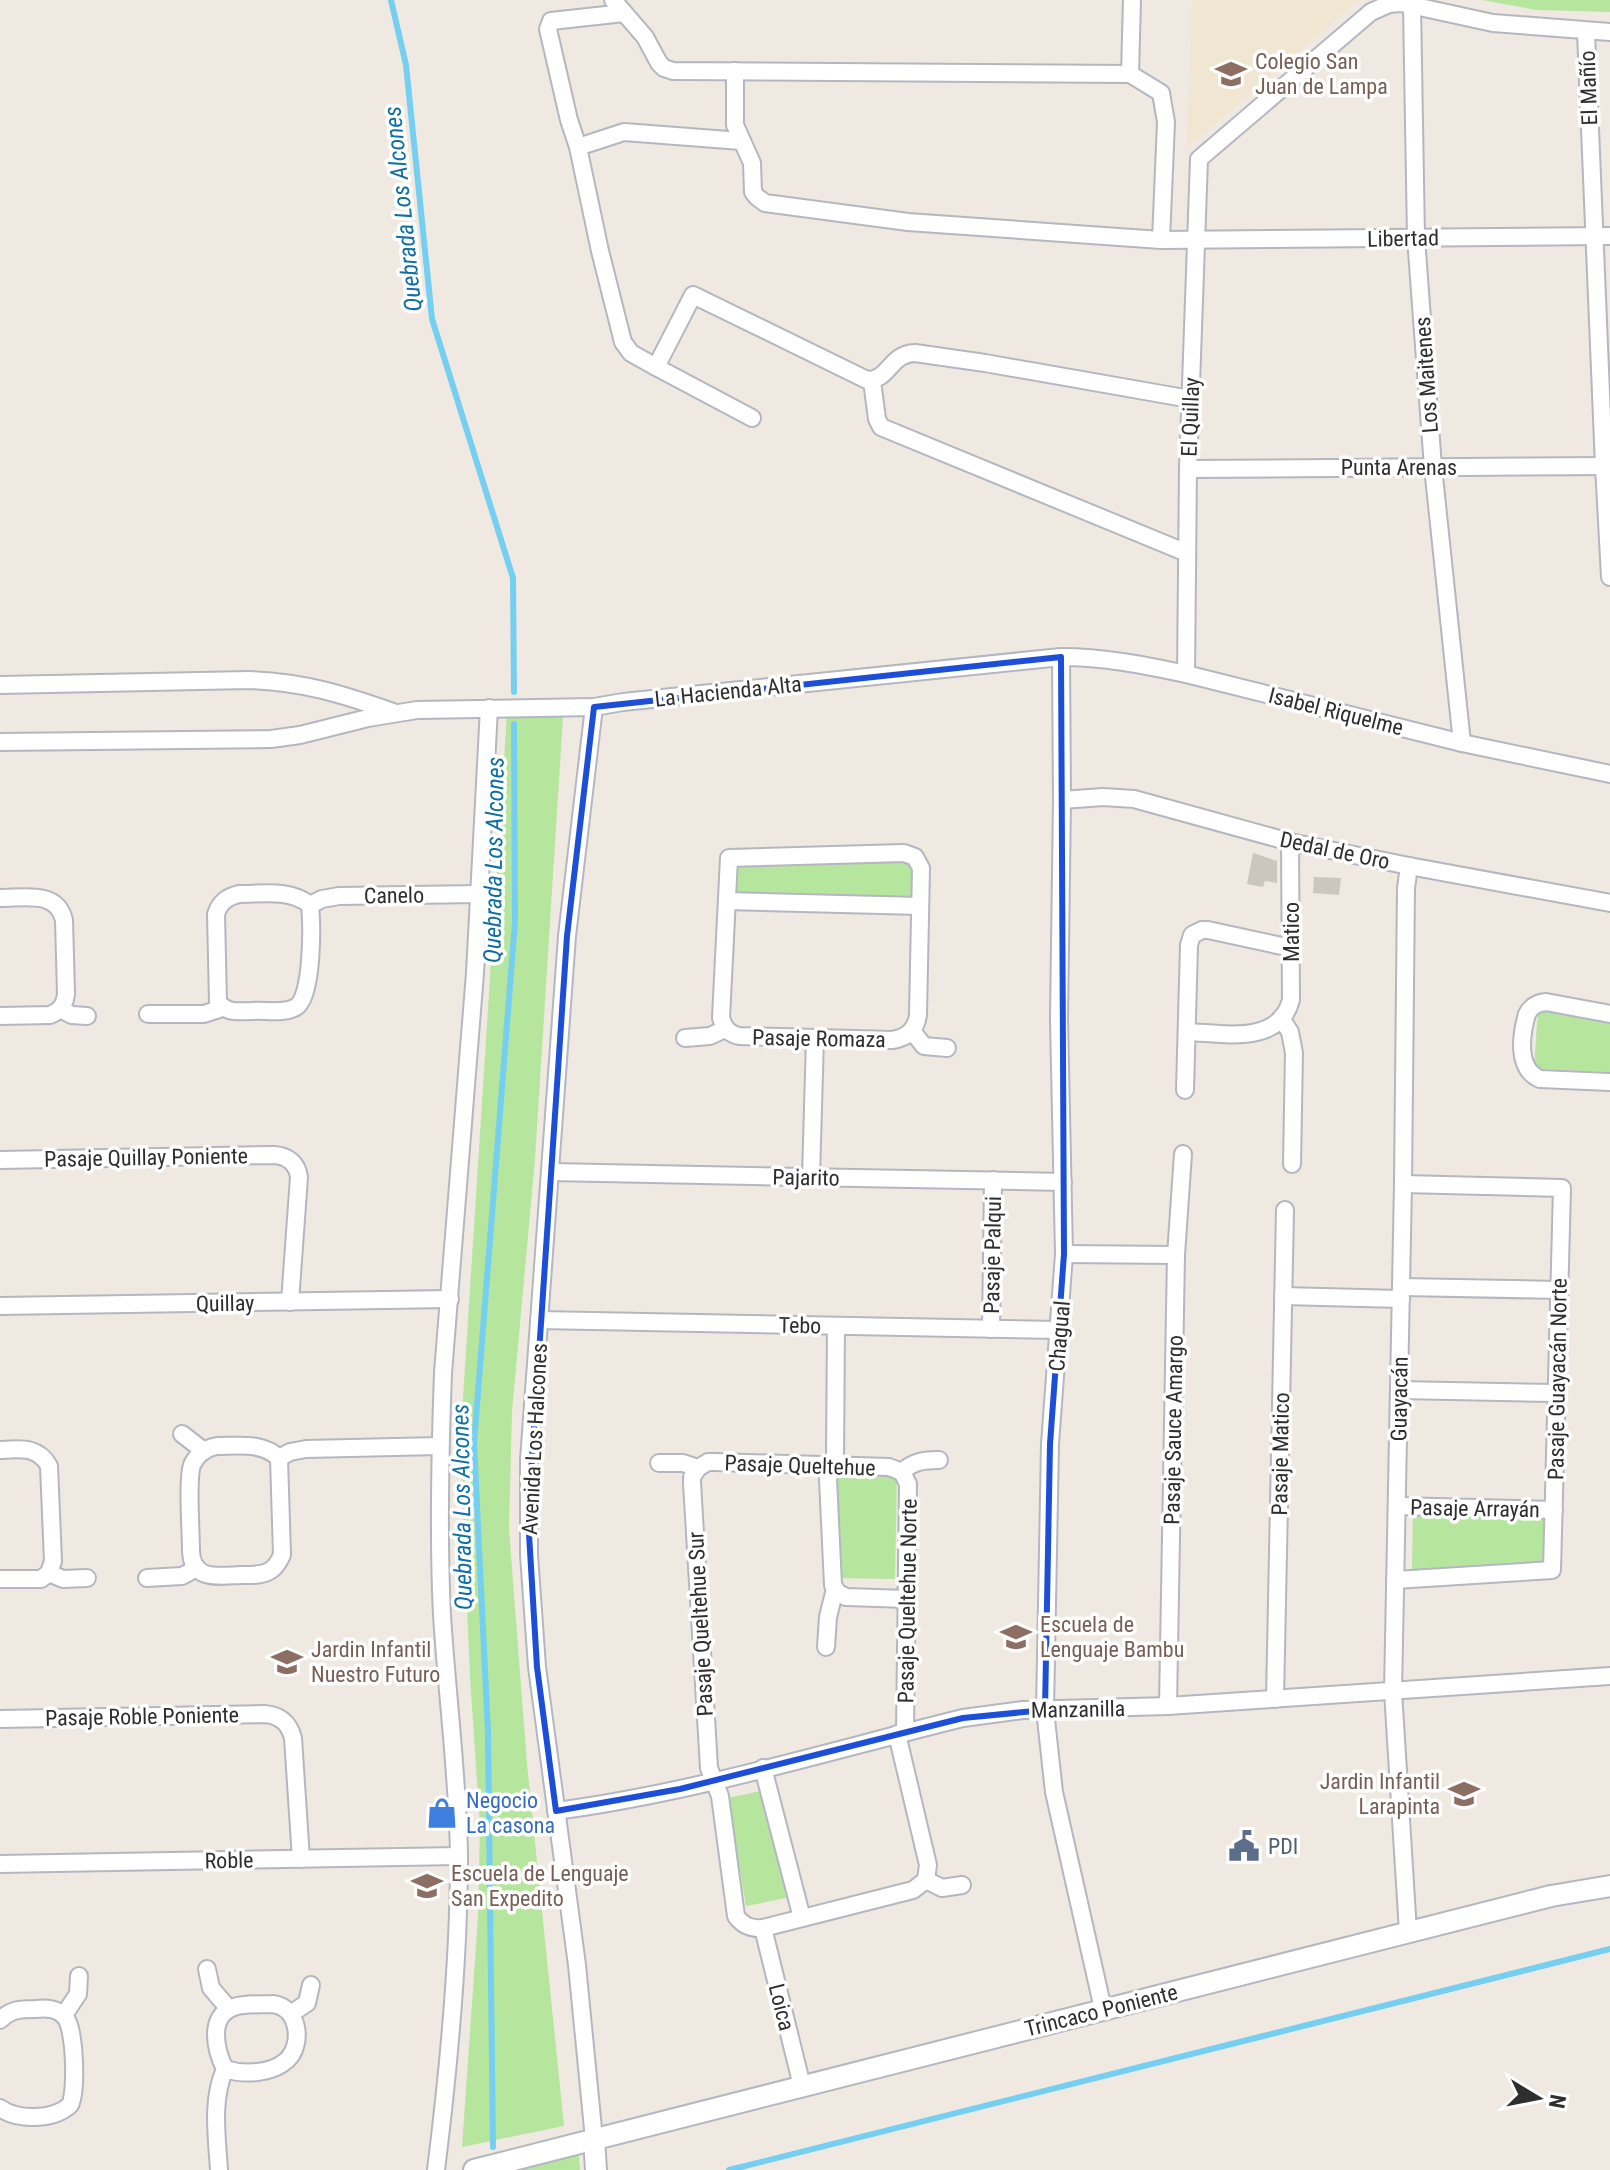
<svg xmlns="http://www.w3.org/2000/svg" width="1610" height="2170" font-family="'Roboto Condensed',sans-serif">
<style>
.education{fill:#f0e6d1}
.green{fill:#b6e59e}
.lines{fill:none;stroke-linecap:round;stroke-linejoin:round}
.stream{stroke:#75cff0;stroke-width:6}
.building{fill:#cbc7bf}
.minor-casing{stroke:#b4b7c1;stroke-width:20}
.tertiary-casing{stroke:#b4b7c1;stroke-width:24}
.minor{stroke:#fff;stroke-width:16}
.tertiary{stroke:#fff;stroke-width:20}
.marked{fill:none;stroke:#1d4ed8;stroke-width:6;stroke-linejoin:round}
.labels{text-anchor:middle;stroke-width:7;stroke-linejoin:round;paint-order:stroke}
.education-label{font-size:22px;fill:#785e54;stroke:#fff;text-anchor:start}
.street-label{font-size:22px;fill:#2e2e2e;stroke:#fff}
.shop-label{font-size:22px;fill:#366cbe;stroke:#fff;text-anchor:start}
.service-label{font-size:22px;fill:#4e5e75;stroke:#fff;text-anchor:start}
.water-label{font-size:24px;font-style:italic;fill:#0d6fa3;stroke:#fff}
</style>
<rect width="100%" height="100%" fill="#efe9e1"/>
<path class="education" d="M1192 0H1359L1187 148Z"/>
<g class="green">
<path d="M1482 0H1610V12L1537 10Z"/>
<path d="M507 713 563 717 535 1159 512 1412 509 1529 527 1764 564 2126 462 2147 478 1917 480 1826 470 1677 460 1445Z"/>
<path d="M735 861H912V898L735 897Z"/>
<path d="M1538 1010 1610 1021V1072L1534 1069Z"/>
<path d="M838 1472 897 1473 895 1579 836 1578Z"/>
<path d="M1413 1511 1545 1516 1544 1563 1412 1570Z"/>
<path d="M765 1790 786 1898 746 1906 728 1798Z"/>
<path d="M579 2154 580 2170H519Z"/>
</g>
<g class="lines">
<g class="stream">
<path d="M391 0 406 65 432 319 513 578 514 692"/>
<path d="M493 2147 488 1733 474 1443 515 922 514 724"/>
<path d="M729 2170 1610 1949"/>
</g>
</g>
<g class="building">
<path d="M1253 853 1277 861V883L1265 881 1263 887 1247 884Z"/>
<path d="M1314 877 1341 878 1339 895 1313 893Z"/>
</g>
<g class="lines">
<defs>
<g id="minor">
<path d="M613 0 645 37 659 63 664 68 673 71 1130 74 1161 93 1166 122 1161 240"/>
<path d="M1412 6 1416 238 1433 467 1462 743"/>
<path d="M624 13 551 21 548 29 569 120 578 147 600 251 623 342 631 353 656 367"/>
<path d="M1586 32 1604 466 1610 577"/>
<path d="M735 71V125L752 163 753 192 757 197 765 203 908 222 1161 240 1610 236"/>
<path d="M1130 74 1132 0"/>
<path d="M578 147 624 132 741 141"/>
<path d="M872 381 877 419 881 427 1187 553"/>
<path d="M752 418 656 367 693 295 867 380C890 380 889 354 915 353L985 363 1190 399"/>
<path d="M1188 469 1610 466"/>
<path d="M1061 657 1062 800 1059 1019 1064 1254 1050 1444 1045 1710 1054 1792 1103 2009"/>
<path d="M1186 674 1188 469 1199 159 1371 12 1389 4 1401 3 1493 23 1610 32"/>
<path d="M0 685 249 680C304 682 342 694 393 712"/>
<path d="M0 742 271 739 300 735 368 718 417 710 594 707 623 702 1061 657C1104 657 1144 665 1186 674L1462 743 1610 774"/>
<path d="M1062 800 1103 797 1134 799 1290 842 1409 866 1610 903"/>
<path d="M904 853 915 857 921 868 918 1015C916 1030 907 1038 892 1040L739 1036C729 1034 724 1028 721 1018L729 858Z"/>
<path d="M239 894C264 894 290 889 310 905 312 924 313 997 296 1007 285 1014 265 1010 252 1011 239 1011 227 1014 218 1002L216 914C220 902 227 897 239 894Z"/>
<path d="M0 898C24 898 57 890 64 920L66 994C65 1005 60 1011 50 1015L0 1016"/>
<path d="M727 901 920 906"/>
<path d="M310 905 322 899 339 896 480 894"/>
<path d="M60 1009 72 1015 87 1016"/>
<path d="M148 1014H204L222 1008"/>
<path d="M1610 1014 1546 1002C1537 1003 1531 1006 1527 1014 1521 1035 1516 1069 1540 1079L1610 1082"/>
<path d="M1281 1018 1290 1032 1294 1053 1292 1164"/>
<path d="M912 1031 924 1046 947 1048"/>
<path d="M1187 1032C1222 1033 1279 1046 1291 1000L1290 842"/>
<path d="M685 1038 710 1036 725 1029"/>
<path d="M1185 1090 1189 945 1192 935 1202 930H1208L1291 948"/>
<path d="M0 1160 274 1155C288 1156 297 1163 299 1177L290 1302"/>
<path d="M550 1172 1063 1182"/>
<path d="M811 1177 815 1038"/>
<path d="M1064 1254 1176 1255"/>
<path d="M1401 1287 1559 1290"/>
<path d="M1283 1296 1401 1299"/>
<path d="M0 1306 450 1299"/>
<path d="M539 1320 1060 1330"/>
<path d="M836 1326 835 1457 828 1479 833 1585 838 1593 846 1597 907 1599"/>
<path d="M991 1329 993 1180"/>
<path d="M1399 1390 1556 1393"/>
<path d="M182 1434 204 1451"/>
<path d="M217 1446C239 1446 262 1442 279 1458L282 1555C279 1561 277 1566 271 1570 262 1576 250 1575 240 1575 218 1576 192 1581 191 1551 191 1532 187 1480 192 1465 197 1454 206 1448 217 1446Z"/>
<path d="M0 1450C20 1449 38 1446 49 1466L53 1561 49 1573 41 1579H0"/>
<path d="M279 1458 290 1452 306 1449 440 1446"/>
<path d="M659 1463H683L698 1468 708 1462H714L889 1467 902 1472"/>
<path d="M698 1468 692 1477V1483L709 1768 720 1796 736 1916C743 1926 751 1929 763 1928L913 1890 926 1880"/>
<path d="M902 1472 908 1484 905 1732"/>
<path d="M902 1472C913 1461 925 1460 939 1460"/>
<path d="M1397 1506 1554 1510"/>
<path d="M49 1573 63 1579 87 1578"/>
<path d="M147 1578 182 1576 197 1568"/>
<path d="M1395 1580 1552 1570 1562 1188 1403 1184"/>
<path d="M826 1647 828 1617 835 1589"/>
<path d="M1275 1699 1285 1210"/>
<path d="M1168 1706 1176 1255 1183 1154"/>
<path d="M0 1719 264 1714C280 1715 289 1723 293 1738L301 1859"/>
<path d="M897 1734 928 1865 926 1880"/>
<path d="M763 1768 802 1918"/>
<path d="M556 1811C693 1793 829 1751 963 1718L1023 1710 1168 1706 1610 1676"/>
<path d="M0 1864 459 1856"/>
<path d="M926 1880 942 1888 962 1885"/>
<path d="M763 1928 802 2086"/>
<path d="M1408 1932 1393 1691 1403 1184 1406 888 1409 866"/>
<path d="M207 1969 211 1988 229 2009"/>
<path d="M273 2004C300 2008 303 2045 287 2060 272 2074 244 2075 225 2069 216 2051 207 2016 234 2007 246 2003 261 2005 273 2004Z"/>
<path d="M292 2013 307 2003 311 1985"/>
<path d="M64 2015 78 1994 79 1976"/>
<path d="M0 2020C11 2009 21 2009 35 2009 47 2008 57 2008 65 2017 75 2028 77 2091 70 2105 54 2120 18 2121 0 2108"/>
<path d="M594 2139 577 1965 537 1667 529 1555V1460L567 936 594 707"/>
<path d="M219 2170C217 2137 211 2100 225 2069"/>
<path d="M436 2170C449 2066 459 1962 459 1857 458 1776 447 1696 442 1615 438 1535 440 1454 443 1373L475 973 489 708"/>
</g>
<g id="tertiary">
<path d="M594 2139 596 2170"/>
<path d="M474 2170 1551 1896 1610 1886"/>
</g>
</defs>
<use href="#minor" class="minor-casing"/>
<use href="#tertiary" class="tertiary-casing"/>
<use href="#minor" class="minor"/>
<use href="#tertiary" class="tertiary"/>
</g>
<path class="marked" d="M1061 657 1064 1254 1050 1444 1045 1710 963 1718 680 1789 556 1811 537 1667 528 1517 567 936 594 707Z"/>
<defs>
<symbol id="school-bare" viewBox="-9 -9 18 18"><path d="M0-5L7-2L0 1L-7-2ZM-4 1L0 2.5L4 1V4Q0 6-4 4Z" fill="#8d6e63" stroke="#fff" stroke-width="2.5" paint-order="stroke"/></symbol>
<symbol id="shop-bare" viewBox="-9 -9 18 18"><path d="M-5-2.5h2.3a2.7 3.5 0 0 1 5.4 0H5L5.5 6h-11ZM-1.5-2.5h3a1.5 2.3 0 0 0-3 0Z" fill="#3f7fe0" stroke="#fff" stroke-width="2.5" paint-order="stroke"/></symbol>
<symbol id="civic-bare" viewBox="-9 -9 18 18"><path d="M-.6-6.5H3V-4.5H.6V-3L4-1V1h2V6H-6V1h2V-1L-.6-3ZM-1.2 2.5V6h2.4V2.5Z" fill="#5c6f8a" stroke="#fff" stroke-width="2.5" paint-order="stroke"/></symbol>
</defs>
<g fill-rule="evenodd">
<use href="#school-bare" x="1209" y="52" width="44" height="44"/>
<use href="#school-bare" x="994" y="1615" width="44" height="44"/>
<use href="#school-bare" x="265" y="1640" width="44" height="44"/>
<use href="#school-bare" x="1442" y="1772" width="44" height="44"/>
<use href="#shop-bare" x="420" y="1791" width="44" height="44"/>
<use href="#civic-bare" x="1222" y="1824" width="44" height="44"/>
<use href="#school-bare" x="405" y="1864" width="44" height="44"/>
</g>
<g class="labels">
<g class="education-label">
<text x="1255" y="69">Colegio San<tspan x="1255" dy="25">Juan de Lampa</tspan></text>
<text x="1040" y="1632">Escuela de<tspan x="1040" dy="25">Lenguaje Bambu</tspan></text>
<text x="311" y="1657">Jardin Infantil<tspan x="311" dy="25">Nuestro Futuro</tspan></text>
<text x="1440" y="1789" text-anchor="end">Jardin Infantil<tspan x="1440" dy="25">Larapinta</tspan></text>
<text x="451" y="1881">Escuela de Lenguaje<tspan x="451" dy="25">San Expedito</tspan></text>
</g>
<g class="street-label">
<text transform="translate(1588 88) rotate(-92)" y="8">El Mañío</text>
<text transform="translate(1403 238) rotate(-1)" y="8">Libertad</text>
<text transform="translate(1426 375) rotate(-94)" y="8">Los Maitenes</text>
<text transform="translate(1190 417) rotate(-88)" y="8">El Quillay</text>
<text x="1399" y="475">Punta Arenas</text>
<text transform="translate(728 691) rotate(-6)" y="8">La Hacienda Alta</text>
<text transform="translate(1336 711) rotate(14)" y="8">Isabel Riquelme</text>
<text transform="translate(1335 850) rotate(12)" y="8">Dedal de Oro</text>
<text transform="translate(394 895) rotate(-1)" y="8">Canelo</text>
<text transform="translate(1291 932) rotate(-90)" y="8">Matico</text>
<text transform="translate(819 1038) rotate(1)" y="8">Pasaje Romaza</text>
<text transform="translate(146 1157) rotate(-1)" y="8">Pasaje Quillay Poniente</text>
<text transform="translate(806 1177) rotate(1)" y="8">Pajarito</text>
<text transform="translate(992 1255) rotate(-89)" y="8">Pasaje Palqui</text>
<text transform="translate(225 1303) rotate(-1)" y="8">Quillay</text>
<text transform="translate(800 1325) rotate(1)" y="8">Tebo</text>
<text transform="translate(1059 1336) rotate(-85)" y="8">Chagual</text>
<text transform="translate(1557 1379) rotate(-89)" y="8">Pasaje Guayacán Norte</text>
<text transform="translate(1399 1399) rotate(-89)" y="8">Guayacán</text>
<text transform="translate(1173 1430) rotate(-89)" y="8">Pasaje Sauce Amargo</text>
<text transform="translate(534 1439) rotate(-87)" y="8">Avenida Los Halcones</text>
<text transform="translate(1280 1454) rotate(-89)" y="8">Pasaje Matico</text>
<text transform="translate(800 1465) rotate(2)" y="8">Pasaje Queltehue</text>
<text transform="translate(1475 1508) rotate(1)" y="8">Pasaje Arrayán</text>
<text transform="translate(907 1601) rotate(-89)" y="8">Pasaje Queltehue Norte</text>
<text transform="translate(700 1624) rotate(-93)" y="8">Pasaje Queltehue Sur</text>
<text transform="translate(1078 1709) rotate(-1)" y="8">Manzanilla</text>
<text transform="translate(142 1716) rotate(-1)" y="8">Pasaje Roble Poniente</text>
<text transform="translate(229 1860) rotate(-1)" y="8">Roble</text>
<text transform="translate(782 2007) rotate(76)" y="8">Loica</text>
<text transform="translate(1101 2010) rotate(-14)" y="8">Trincaco Poniente</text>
</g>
<g class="shop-label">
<text x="466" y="1808">Negocio<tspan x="466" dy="25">La casona</tspan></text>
</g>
<g class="service-label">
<text x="1268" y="1854">PDI</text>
</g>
<g class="water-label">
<text transform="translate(403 209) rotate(-96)" y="8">Quebrada Los Alcones</text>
<text transform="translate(494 860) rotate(-89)" y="8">Quebrada Los Alcones</text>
<text transform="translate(462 1507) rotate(-91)" y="8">Quebrada Los Alcones</text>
</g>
</g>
<g transform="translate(1538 2098) rotate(100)" stroke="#ffffff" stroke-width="6" paint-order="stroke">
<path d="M0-6L14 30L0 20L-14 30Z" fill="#2e2e2e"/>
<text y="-12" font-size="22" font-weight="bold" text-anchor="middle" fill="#2e2e2e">N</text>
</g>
</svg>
